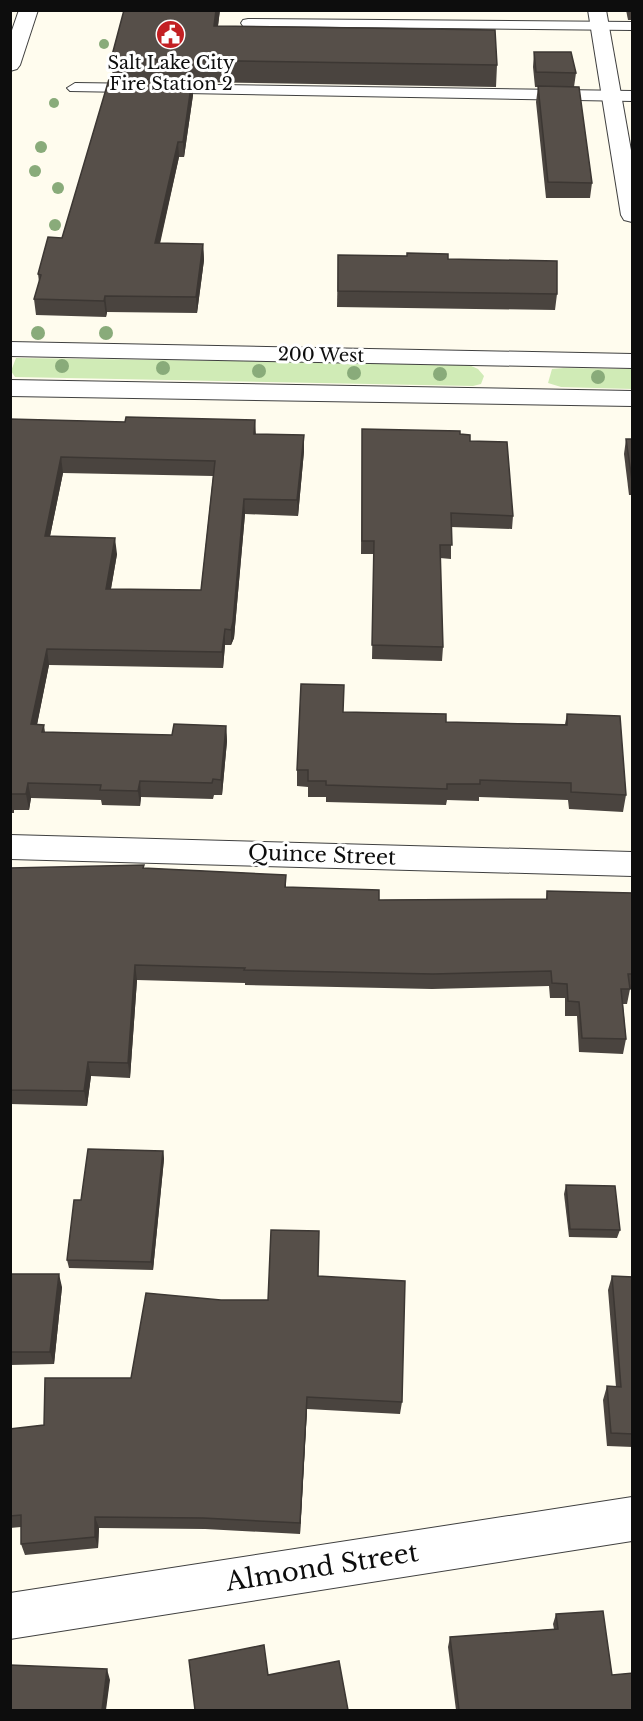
<svg xmlns="http://www.w3.org/2000/svg" width="643" height="1721" font-family="'Libre Baskerville',serif">
<style>
.green{fill:#d0ebb6}
.lines{fill:none;stroke-linecap:round;stroke-linejoin:round}
.lane-casing{stroke:#404040;stroke-width:2}
.street-casing{stroke:#404040;stroke-width:2}
.lane{fill:#fff;fill-rule:evenodd}
.street{fill:#fff;fill-rule:evenodd}
.tree{fill:#89ab7a}
.wall{fill:#4a443f;fill-rule:evenodd}
.shaded-wall{fill:#3c3733}
.building{fill:#564f49;stroke:#3c3733;stroke-width:1.5;fill-rule:evenodd}
.labels{text-anchor:middle;stroke-width:6;stroke-linejoin:round;paint-order:stroke}
.far-poi-label{font-size:18px;fill:#0d0d0d;stroke:#fff}
.far-street-label{font-size:18px;fill:#0d0d0d;stroke:#fff}
.street-label{font-size:21px;fill:#0d0d0d;stroke:#fff}
.near-street-label{font-size:26px;fill:#0d0d0d;stroke:#fff}
</style>
<rect width="100%" height="100%" fill="#fffcee"/>
<g class="green">
<path d="M16 358 467 364 478 369 484 376 481 384 473 386 15 377 11 371Z"/>
<path d="M564 368 632 369V389L561 387 548 383 552 369Z"/>
</g>
<g class="lines">
<defs>
<g id="lane">
<path d="M248 19 632 22V30L243 26 241 23 243 20Z"/>
<path d="M75 83 632 91V101L70 91 67 88Z"/>
</g>
<g id="street">
<path d="M19 10H38L20 65 17 69 10 71V36Z"/>
<path d="M588 10H606L632 156V222L624 220 621 215Z"/>
<path d="M10 342 632 354V368L10 356Z"/>
<path d="M10 380 632 391V406L10 396Z"/>
<path d="M10 835 632 852V876L10 859Z"/>
<path d="M632 1497V1541L10 1639V1593Z"/>
</g>
</defs>
<use href="#lane" class="lane-casing"/>
<use href="#street" class="street-casing"/>
<use href="#lane" class="lane"/>
<use href="#street" class="street"/>
</g>
<g class="tree">
<circle cx="104" cy="44" r="5"/>
<circle cx="54" cy="103" r="5"/>
<circle cx="41" cy="147" r="6"/>
<circle cx="35" cy="171" r="6"/>
<circle cx="58" cy="188" r="6"/>
<circle cx="55" cy="225" r="6"/>
<circle cx="38" cy="333" r="7"/>
<circle cx="106" cy="333" r="7"/>
<circle cx="62" cy="366" r="7"/>
<circle cx="163" cy="368" r="7"/>
<circle cx="259" cy="371" r="7"/>
<circle cx="354" cy="373" r="7"/>
<circle cx="440" cy="374" r="7"/>
<circle cx="598" cy="377" r="7"/>
</g>
<g class="wall">
<path d="M124 10H220L218 26 497 65 496 87 192 82 193 95 184 157H179L160 244H203L204 260 197 313 107 312 106 317 36 315 34 299 39 282 38 274 62 238 113 79 111 59Z"/>
<path d="M626 10H633V20H628Z"/>
<path d="M534 52 576 73 574 87 592 183 590 198H546L536 102 538 87H535L533 67Z"/>
<path d="M338 255 407 256 448 259 557 294 555 310 337 307Z"/>
<path d="M10 419 125 422 255 420 256 434 304 435V451L298 516 245 514 234 638 231 645H225L223 668 49 665 37 724 44 725 45 732 172 735 226 726 227 741 222 795H214L213 799 141 797 140 806 102 805 101 800 31 798 29 810H14V813H10ZM63 473 213 476 201 590 111 589 117 554 50 536Z"/>
<path d="M362 429 460 434 470 441 513 516 512 529 451 527V559L440 558 443 647 442 661 372 659 374 554H361Z"/>
<path d="M626 439H633V495H629L624 454Z"/>
<path d="M567 714 626 795 623 812 569 809 568 800 479 797V801L447 800 446 805 326 802V797H308V787L297 786V770L446 722 565 724Z"/>
<path d="M10 868H144L286 875V887L379 900 546 899 547 891 633 893V989H630L627 1004H623L626 1039 623 1054 579 1052 577 1016H565V998H550L549 986 432 989 245 985V983L137 980 130 1078 91 1076 87 1106 10 1104Z"/>
<path d="M163 1151 164 1159 153 1270 69 1268 67 1260 81 1200Z"/>
<path d="M566 1185 620 1230 617 1238 569 1237 564 1194Z"/>
<path d="M10 1274 62 1287 54 1364 10 1365Z"/>
<path d="M318 1276 402 1402 400 1414 307 1409 300 1534 205 1529 99 1528 98 1548 25 1555 21 1544V1527L10 1528V1429L44 1425 131 1378 221 1300H268Z"/>
<path d="M612 1276 633 1277V1447L607 1446 603 1400 607 1386 616 1387 608 1290Z"/>
<path d="M556 1614 612 1675 633 1710H456L448 1647 450 1637 554 1629 553 1624Z"/>
</g>
<g class="shaded-wall">
<path d="M216 10H220L215 48 214 26Z"/>
<path d="M192 80 193 95 184 157 183 142Z"/>
<path d="M178 142 179 157 156 259 155 243Z"/>
<path d="M203 244 204 260 197 313 196 297Z"/>
<path d="M105 296 107 312 106 317 104 301Z"/>
<path d="M304 435V451L298 516 297 500Z"/>
<path d="M61 457 63 473 47 551 45 536Z"/>
<path d="M244 499 245 514 234 638 231 645V630Z"/>
<path d="M115 538 117 554 108 605 106 589Z"/>
<path d="M225 629V645L223 668 222 652Z"/>
<path d="M47 649 49 665 34 740 31 724Z"/>
<path d="M226 726 227 741 222 795 221 780Z"/>
<path d="M140 781 141 797 140 806 138 791Z"/>
<path d="M28 783 31 798 29 810 26 794Z"/>
<path d="M135 965 137 980 130 1078 128 1063Z"/>
<path d="M88 1062 91 1076 87 1106 84 1091Z"/>
<path d="M163 1151 164 1159 153 1270 151 1262Z"/>
<path d="M59 1274 62 1287 54 1364 50 1352Z"/>
<path d="M307 1397V1409L300 1534V1523Z"/>
<path d="M95 1517 99 1528 98 1548 95 1537Z"/>
<path d="M107 1669 110 1680 106 1710H102Z"/>
</g>
<g class="building">
<path d="M124 10H216L214 26 495 30 497 65 111 59Z"/>
<path d="M534 52H571L576 73 536 72Z"/>
<path d="M109 79 192 80 183 142H178L155 243 203 244 196 297 105 296 104 301 34 299 41 275 38 274 48 237 62 238Z"/>
<path d="M538 86 579 87 592 183 548 182Z"/>
<path d="M407 253 448 254V259L557 261V294L338 291V255L407 256Z"/>
<path d="M126 417 255 420 254 434 304 435 297 500 244 499 233 622 231 630 225 629 222 652 47 649 31 724 44 725 42 732 172 735 174 724 226 726 221 780 213 779 212 783 140 781 138 791 100 790 101 785 28 783 26 794H11L10 797V419L125 422ZM61 457 215 461 201 590 106 589 115 538 45 536Z"/>
<path d="M362 429 460 431V434L470 435V441L507 442 513 516 451 513 452 545H440L443 647 372 645 374 541H362Z"/>
<path d="M626 439H633V480H632Z"/>
<path d="M301 684 344 685 343 712 446 714V722L567 725V714L620 716 626 795 571 792V783L480 780V784H447V789L326 785V781H308V770H297Z"/>
<path d="M144 865 143 868 286 875 285 887 379 890V900L547 899V891L633 893V974H628L630 989H621L626 1039 582 1038 579 1002 568 1001 567 984 552 983 551 971 433 974 244 970 245 968 135 965 128 1063 88 1062 84 1091 10 1090V868Z"/>
<path d="M88 1149 163 1151 151 1262 67 1260 74 1200H81Z"/>
<path d="M566 1185 615 1186 620 1230 570 1229Z"/>
<path d="M271 1230 319 1231 318 1276 405 1281 402 1402 307 1397 300 1523 203 1518 95 1517V1537L21 1544V1515L10 1516V1429L44 1425 45 1378H131L146 1293 221 1300H268Z"/>
<path d="M10 1274H59L50 1352H10Z"/>
<path d="M612 1276 633 1277V1434L611 1433 607 1386 621 1387Z"/>
<path d="M603 1611 612 1675 633 1673V1710H459L450 1637 558 1629 556 1614Z"/>
<path d="M264 1645 268 1675 339 1661 348 1710H195L189 1660Z"/>
<path d="M10 1665 107 1669 102 1710H10Z"/>
</g>
<defs>
<symbol id="civic-disc" viewBox="-11 -11 22 22"><circle r="9.5" fill="#c32023" stroke="#fff"/><path d="M-.6-6.5H3V-4.5H.6V-3L4-1V1h2V6H-6V1h2V-1L-.6-3ZM-1.2 2.5V6h2.4V2.5Z" fill="#fff"/></symbol>
</defs>
<g fill-rule="evenodd">
<use href="#civic-disc" x="154" y="18" width="33" height="33"/>
</g>
<g class="labels">
<g class="far-poi-label">
<text x="171" y="69">Salt Lake City<tspan x="171" dy="21">Fire Station 2</tspan></text>
</g>
<g class="far-street-label">
<text transform="translate(321 355) rotate(1)" y="6">200 West</text>
</g>
<g class="street-label">
<text transform="translate(322 855) rotate(2)" y="7">Quince Street</text>
</g>
<g class="near-street-label">
<text transform="translate(322 1567) rotate(-9)" y="9">Almond Street</text>
</g>
</g>
<rect width="643" height="1721" fill="none" stroke="#0d0d0d" stroke-width="24"/>
</svg>
